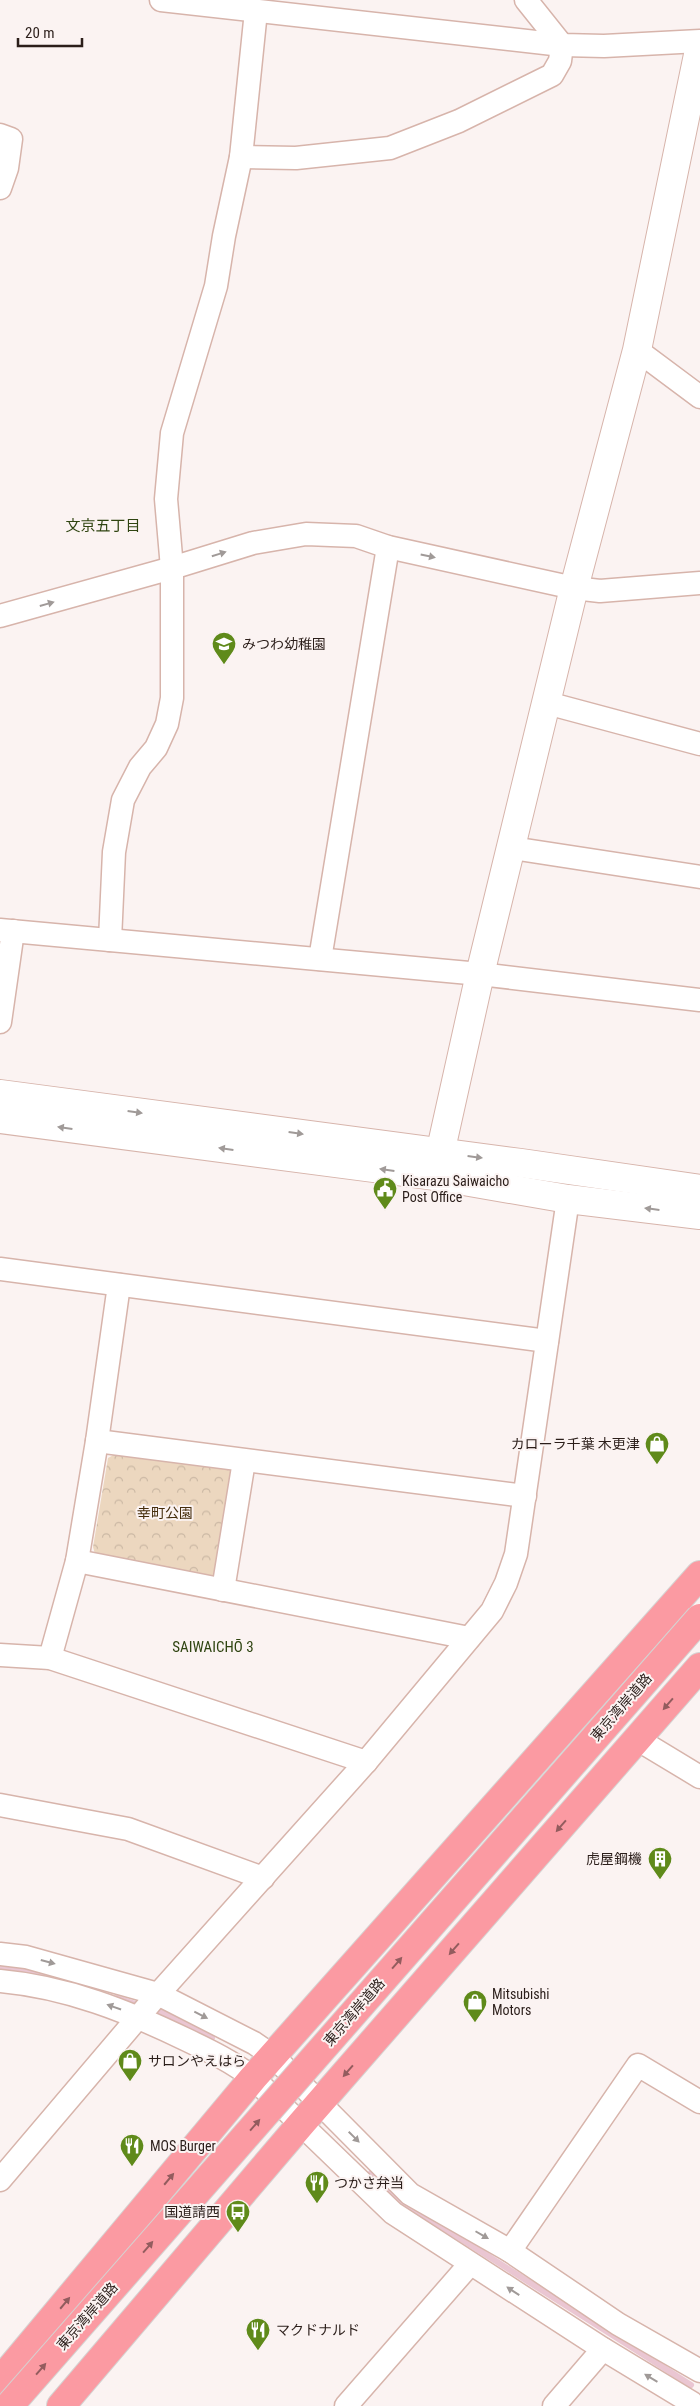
<svg xmlns="http://www.w3.org/2000/svg" width="700" height="2406" font-family="'Roboto Condensed','Noto Sans JP',sans-serif">
<style>
.forest{fill:url(#forest-crowns)}
.lines{fill:none;stroke-linecap:round;stroke-linejoin:round}
.stream{stroke:#eac6d2;stroke-width:6}
.street-casing{stroke:#d7b4ab;stroke-width:25}
.secondary-casing{stroke:#d7b4ab;stroke-width:30}
.highway-casing{stroke:#d5d2d1;stroke-width:30}
.street{stroke:#fff;stroke-width:22}
.secondary{stroke:#fff;stroke-width:28}
.highway{stroke:#fb9aa2;stroke-width:28}
.highway-bridge-casing{stroke:#d5d2d1;stroke-width:30;stroke-linecap:butt}
.highway-bridge{stroke:#fb9aa2;stroke-width:28}
.oneway{fill:#a09a98}
.oneway2{fill:#935c5e}
.labels{text-anchor:middle;stroke-width:4;stroke-linejoin:round;paint-order:stroke}
.poi-label{font-size:14px;fill:#2b1e1a;stroke:#fbf3f2;text-anchor:start}
.park-label{font-size:14px;fill:#452d0b;stroke:#fbf3f2}
.street-label{font-size:14px;fill:#2b1e1a;stroke:#fbf3f2}
.neighbourhood-label{font-size:15px;fill:#2f4411;stroke:#fbf3f2}
</style>
<defs>
<pattern id="forest-crowns" width="20" height="18" patternUnits="userSpaceOnUse" patternTransform="scale(1.25)"><rect width="20" height="18" fill="#ecd7bf"/><path d="M2 6a3 3 0 1 1 6 0M12 15a3 3 0 1 1 6 0" fill="none" stroke="#cbb8a4"/></pattern>
</defs>
<rect width="100%" height="100%" fill="#fbf3f2"/>
<path class="forest" d="M117 1453 232 1470 219 1573 211 1576 95 1554 93 1547 108 1458Z"/>
<g class="lines">
<g class="stream">
<path d="M0 1968 29 1972 49 1978"/>
<path d="M117 1998 160 2012 212 2038"/>
<path d="M371 2173 406 2204 691 2385"/>
</g>
<defs>
<g id="street">
<path d="M161 0 562 45 604 46 700 41"/>
<path d="M0 135 11 139 7 168 0 188"/>
<path d="M241 157 296 158 390 148 459 121 552 75 560 61 562 45 526 0"/>
<path d="M637 350 700 397"/>
<path d="M0 616 172 568 253 543 306 534 356 536 388 547 574 588 600 591 700 583"/>
<path d="M547 703 700 744"/>
<path d="M512 848 700 877"/>
<path d="M0 930 480 974 700 1000"/>
<path d="M110 940 114 852 123 800 140 767 156 748 167 724 172 698V568L166 499 172 433 216 286 224 236 241 157 256 11"/>
<path d="M320 959 388 547"/>
<path d="M0 1022 13 931"/>
<path d="M0 1269 547 1341"/>
<path d="M97 1441 525 1496"/>
<path d="M77 1561 469 1638"/>
<path d="M223 1590 244 1461"/>
<path d="M0 1655 50 1658 366 1762"/>
<path d="M50 1658 77 1561 97 1441 119 1285"/>
<path d="M637 1739 700 1777"/>
<path d="M0 1805 128 1829 263 1878"/>
<path d="M0 1954 26 1957 158 1994 254 2043 273 2056 410 2194 510 2251 618 2324 700 2371"/>
<path d="M0 1981C67 1987 127 2011 187 2040 210 2051 233 2062 253 2078L393 2213 603 2349 692 2403"/>
<path d="M0 2180 152 2001 366 1762 492 1611 506 1583 516 1554 568 1199"/>
<path d="M510 2251 638 2065 700 2102"/>
<path d="M346 2406 470 2264"/>
<path d="M554 2406 603 2349"/>
</g>
<g id="secondary">
<path d="M0 1094 521 1163 700 1189"/>
<path d="M0 1119 435 1176 568 1199 700 1215"/>
<path d="M435 1176 480 974 574 588 637 350 700 45"/>
</g>
<g id="highway">
<path d="M0 2381 253 2078 700 1575"/>
<path d="M61 2406 301 2124 700 1667"/>
</g>
</defs>
<use href="#street" class="street-casing"/>
<use href="#secondary" class="secondary-casing"/>
<use href="#highway" class="highway-casing"/>
<use href="#street" class="street"/>
<use href="#secondary" class="secondary"/>
<use href="#highway" class="highway"/>
<defs>
<path id="highway-bridge" d="M9 2406 700 1618"/>
</defs>
<use href="#highway-bridge" class="highway-bridge-casing"/>
<use href="#highway-bridge" class="highway-bridge"/>
</g>
<defs><path id="oneway-solid" d="M-6-.8H1V-3.2L6.5 0L1 3.2V.8H-6Z" transform="scale(1.25)"/></defs>
<g class="oneway">
<use href="#oneway-solid" transform="translate(219 554) rotate(-17)"/>
<use href="#oneway-solid" transform="translate(428 556) rotate(12)"/>
<use href="#oneway-solid" transform="translate(47 604) rotate(-16)"/>
<use href="#oneway-solid" transform="translate(135 1112) rotate(8)"/>
<use href="#oneway-solid" transform="translate(65 1128) rotate(-172)"/>
<use href="#oneway-solid" transform="translate(296 1133) rotate(8)"/>
<use href="#oneway-solid" transform="translate(226 1149) rotate(-172)"/>
<use href="#oneway-solid" transform="translate(475 1157) rotate(7)"/>
<use href="#oneway-solid" transform="translate(387 1170) rotate(-172)"/>
<use href="#oneway-solid" transform="translate(652 1209) rotate(-173)"/>
<use href="#oneway-solid" transform="translate(48 1962) rotate(15)"/>
<use href="#oneway-solid" transform="translate(114 2007) rotate(-161)"/>
<use href="#oneway-solid" transform="translate(201 2015) rotate(27)"/>
<use href="#oneway-solid" transform="translate(354 2137) rotate(45)"/>
<use href="#oneway-solid" transform="translate(482 2235) rotate(30)"/>
<use href="#oneway-solid" transform="translate(513 2291) rotate(-147)"/>
<use href="#oneway-solid" transform="translate(651 2378) rotate(-149)"/>
</g>
<g class="oneway2">
<use href="#oneway-solid" transform="translate(668 1704) rotate(131)"/>
<use href="#oneway-solid" transform="translate(561 1826) rotate(131)"/>
<use href="#oneway-solid" transform="translate(454 1949) rotate(131)"/>
<use href="#oneway-solid" transform="translate(397 1963) rotate(-49)"/>
<use href="#oneway-solid" transform="translate(348 2071) rotate(131)"/>
<use href="#oneway-solid" transform="translate(255 2125) rotate(-49)"/>
<use href="#oneway-solid" transform="translate(169 2179) rotate(-50)"/>
<use href="#oneway-solid" transform="translate(148 2247) rotate(-49)"/>
<use href="#oneway-solid" transform="translate(65 2303) rotate(-50)"/>
<use href="#oneway-solid" transform="translate(41 2369) rotate(-49)"/>
</g>
<defs>
<symbol id="school-pin" viewBox="-11 -11 22 30"><path d="M0 17L-7.5 6A9.5 9.5 0 1 1 7.5 6Z" fill="#5f8a1a" stroke="#fbf3f2"/><path d="M0-5L7-2L0 1L-7-2ZM-4 1L0 2.5L4 1V4Q0 6-4 4Z" fill="#fff"/></symbol>
<symbol id="civic-pin" viewBox="-11 -11 22 30"><path d="M0 17L-7.5 6A9.5 9.5 0 1 1 7.5 6Z" fill="#5f8a1a" stroke="#fbf3f2"/><path d="M-.6-6.5H3V-4.5H.6V-3L4-1V1h2V6H-6V1h2V-1L-.6-3ZM-1.2 2.5V6h2.4V2.5Z" fill="#fff"/></symbol>
<symbol id="shop-pin" viewBox="-11 -11 22 30"><path d="M0 17L-7.5 6A9.5 9.5 0 1 1 7.5 6Z" fill="#5f8a1a" stroke="#fbf3f2"/><path d="M-5-2.5h2.3a2.7 3.5 0 0 1 5.4 0H5L5.5 6h-11ZM-1.5-2.5h3a1.5 2.3 0 0 0-3 0Z" fill="#fff"/></symbol>
<symbol id="building-pin" viewBox="-11 -11 22 30"><path d="M0 17L-7.5 6A9.5 9.5 0 1 1 7.5 6Z" fill="#5f8a1a" stroke="#fbf3f2"/><path d="M-4-6H4V6H1V3H-1V6H-4ZM-2.5-4.3h1.7v1.8h-1.7ZM.8-4.3h1.7v1.8H.8ZM-2.5-1h1.7V.8h-1.7ZM.8-1h1.7V.8H.8Z" fill="#fff"/></symbol>
<symbol id="restaurant-pin" viewBox="-11 -11 22 30"><path d="M0 17L-7.5 6A9.5 9.5 0 1 1 7.5 6Z" fill="#5f8a1a" stroke="#fbf3f2"/><path d="M-5-6h1v4h1v-4h1v4h1v-4h1v5L-1.5 .5V6h-2V.5L-5-1ZM5-6V6H3V1.5H1.5Q1.5-4 5-6Z" fill="#fff"/></symbol>
<symbol id="bus-pin" viewBox="-11 -11 22 30"><path d="M0 17L-7.5 6A9.5 9.5 0 1 1 7.5 6Z" fill="#5f8a1a" stroke="#fbf3f2"/><path d="M-5-6H5V4H4V6H2V4H-2V6H-4V4H-5ZM-3.5-4V0h7V-4ZM-3.5 1.2v1.5H-2V1.2ZM2 1.2v1.5H3.5V1.2Z" fill="#fff"/></symbol>
</defs>
<g fill-rule="evenodd">
<use href="#school-pin" x="210" y="630" width="28" height="38"/>
<use href="#civic-pin" x="371" y="1175" width="28" height="38"/>
<use href="#shop-pin" x="643" y="1430" width="28" height="38"/>
<use href="#building-pin" x="646" y="1845" width="28" height="38"/>
<use href="#shop-pin" x="461" y="1988" width="28" height="38"/>
<use href="#shop-pin" x="116" y="2047" width="28" height="38"/>
<use href="#restaurant-pin" x="118" y="2132" width="28" height="38"/>
<use href="#restaurant-pin" x="303" y="2169" width="28" height="38"/>
<use href="#bus-pin" x="224" y="2198" width="28" height="38"/>
<use href="#restaurant-pin" x="244" y="2316" width="28" height="38"/>
</g>
<g class="labels">
<g class="poi-label">
<text x="242" y="649">みつわ幼稚園</text>
<text x="402" y="1186">Kisarazu Saiwaicho<tspan x="402" dy="16">Post Office</tspan></text>
<text x="640" y="1449" text-anchor="end">カローラ千葉 木更津</text>
<text x="642" y="1864" text-anchor="end">虎屋鋼機</text>
<text x="492" y="1999">Mitsubishi<tspan x="492" dy="16">Motors</tspan></text>
<text x="148" y="2066">サロンやえはら</text>
<text x="150" y="2151">MOS Burger</text>
<text x="334" y="2188">つかさ弁当</text>
<text x="220" y="2217" text-anchor="end">国道請西</text>
<text x="276" y="2335">マクドナルド</text>
</g>
<g class="park-label">
<text x="165" y="1518">幸町公園</text>
</g>
<g class="street-label">
<text transform="translate(621 1707) rotate(-49)" y="5">東京湾岸道路</text>
<text transform="translate(354 2012) rotate(-49)" y="5">東京湾岸道路</text>
<text transform="translate(87 2316) rotate(-49)" y="5">東京湾岸道路</text>
</g>
<g class="neighbourhood-label">
<text x="103" y="531">文京五丁目</text>
<text x="213" y="1652">SAIWAICHŌ 3</text>
</g>
</g>
<path d="M18 38v8h64v-8" fill="none" stroke="#2b1e1a" stroke-width="2.5"/>
<text x="25" y="38" font-size="15" fill="#2b1e1a" stroke="#fbf3f2" stroke-width="4" paint-order="stroke">20 m</text>
</svg>
